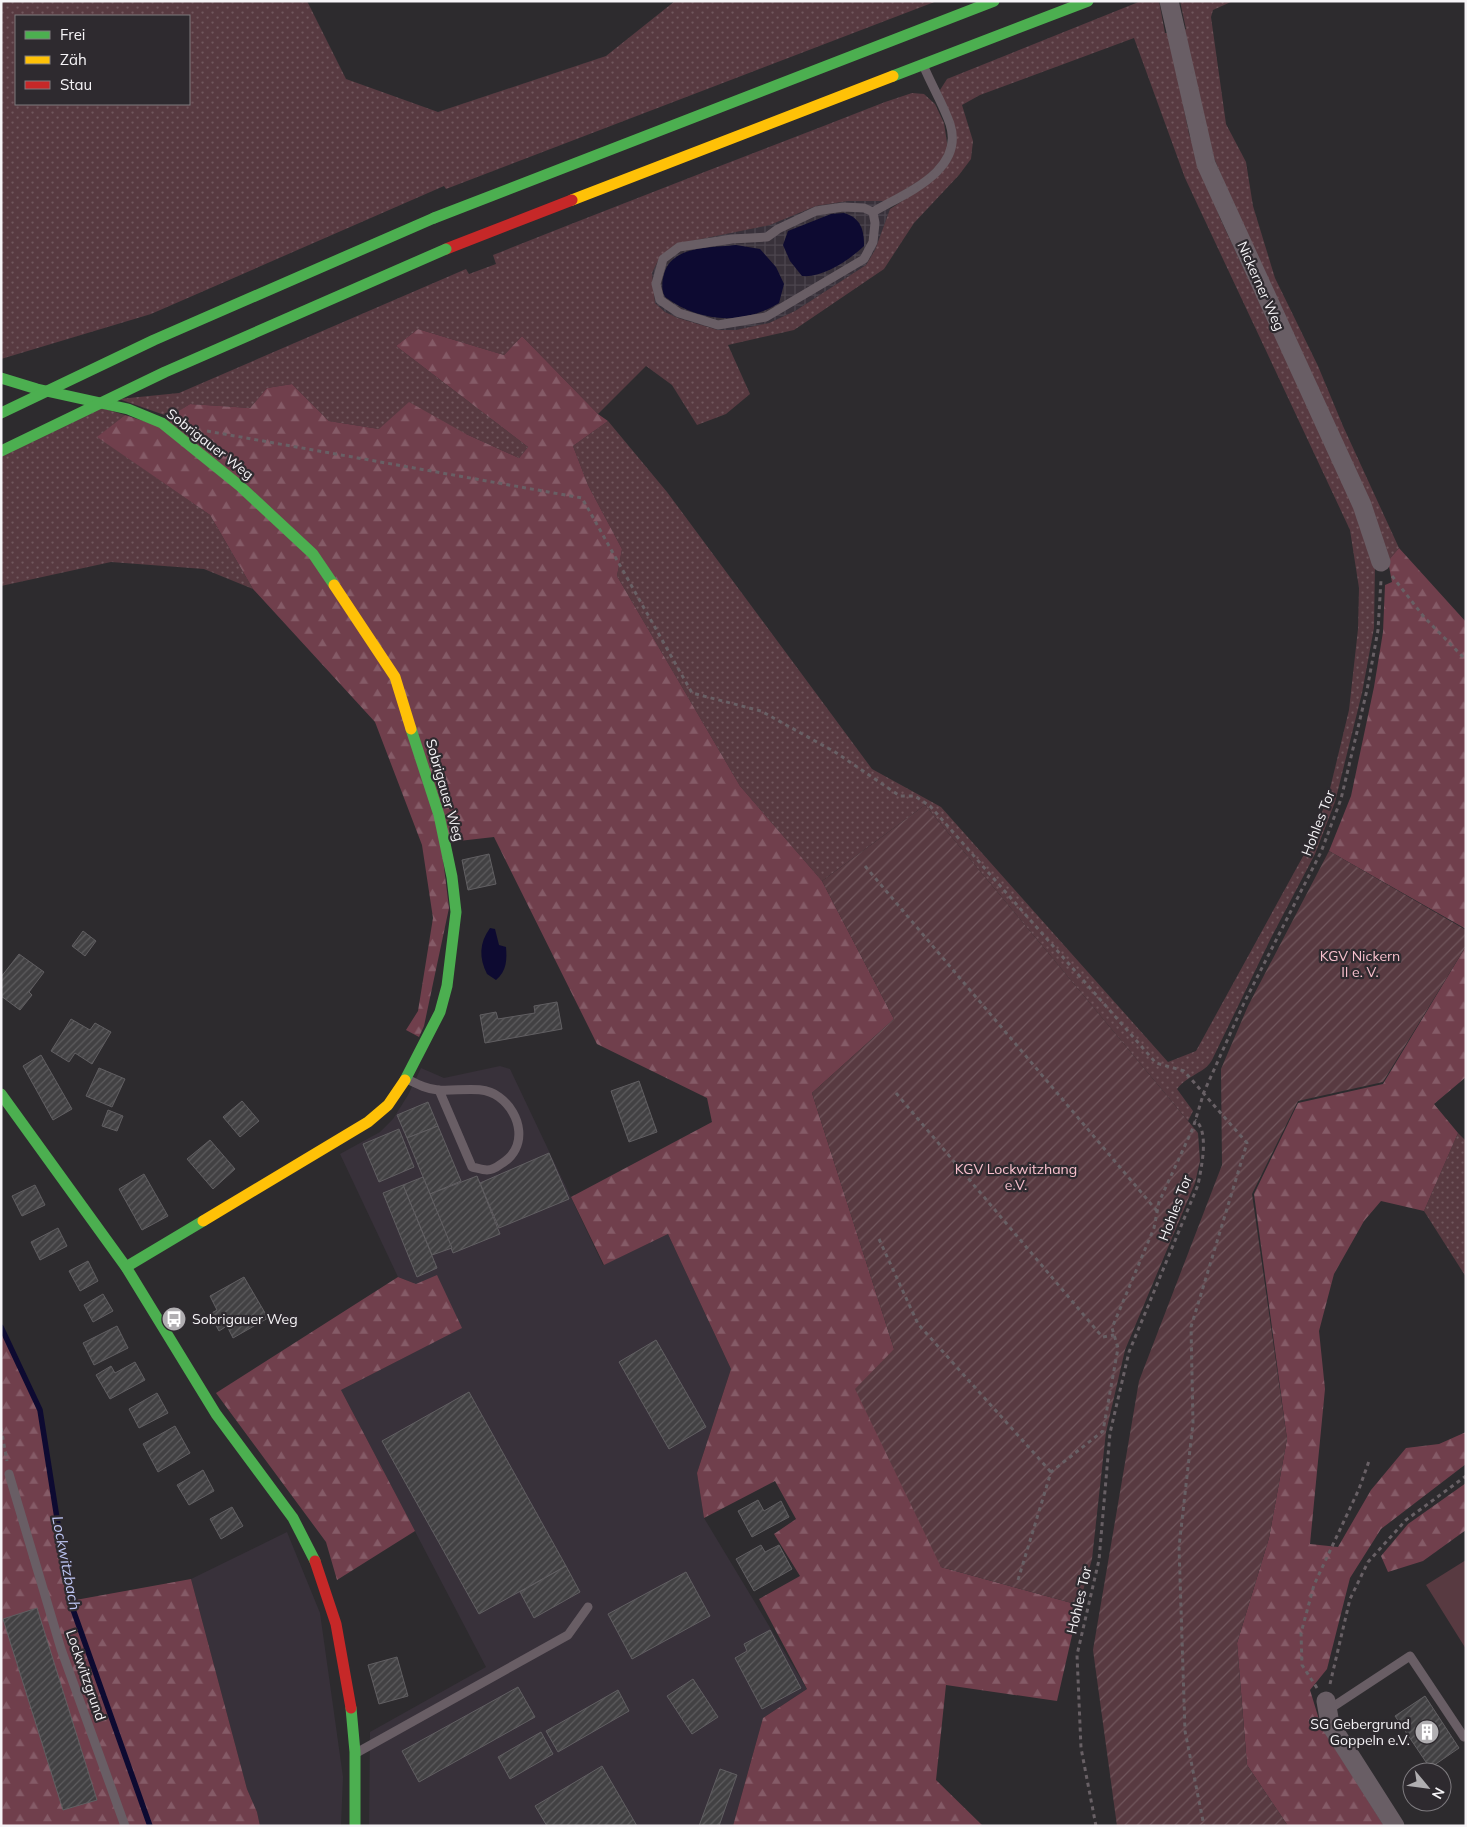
<svg xmlns="http://www.w3.org/2000/svg" width="1467" height="1827" font-family="Mulish,sans-serif">
<style>
.built{fill:#38313a}
.industrial{fill:url(#industrial-grid)}
.grass{fill:url(#grass-dots);fill-rule:evenodd}
.forest{fill:url(#forest-firs)}
.garden{fill:url(#garden-furrows)}
.pitch{fill:#583a41}
.water{fill:#0d0a31}
.lines{fill:none;stroke-linecap:round;stroke-linejoin:round}
.stream{stroke:#0d0a31;stroke-width:5.5}
.building{fill:url(#building-hatch);stroke:#615f62}
.path{stroke:#686065;stroke-width:3;stroke-dasharray:4 4;stroke-linecap:butt}
.lane{stroke:#695e65;stroke-width:9}
.street{stroke:#695e65;stroke-width:19}
.fast{stroke:#4caf50;stroke-width:11}
.slow{stroke:#ffc107;stroke-width:11}
.jam{stroke:#c62828;stroke-width:11}
.fast-bridge{stroke:#4caf50;stroke-width:11}
.labels{text-anchor:middle;stroke-width:4.5;stroke-linejoin:round;paint-order:stroke}
.street-label{font-size:14px;fill:#f6f4f7;stroke:#2e2a2f}
.park-label{font-size:14px;fill:#f9c1ce;stroke:#2e2a2f}
.poi-label{font-size:14px;fill:#f6f4f7;stroke:#2e2a2f;text-anchor:start}
.water-label{font-size:15px;font-style:italic;fill:#bdc5f3;stroke:#2e2a2f}
</style>
<defs>
<pattern id="industrial-grid" width="8" height="8" patternUnits="userSpaceOnUse" patternTransform="scale(1.25)"><rect width="8" height="8" fill="#38313a"/><path d="M0 4h8M4 0v8" fill="none" stroke="#4c454e"/></pattern>
<pattern id="grass-dots" width="8" height="8" patternUnits="userSpaceOnUse" patternTransform="scale(1.25)"><rect width="8" height="8" fill="#583a41"/><path d="M2 2h.1M6 6h.1" fill="none" stroke="#71575d" stroke-width="1.8" stroke-linecap="round"/></pattern>
<pattern id="forest-firs" width="22" height="20" patternUnits="userSpaceOnUse" patternTransform="scale(1.25)"><rect width="22" height="20" fill="#703f4c"/><path d="M5 1l3.5 6h-7zM16 11l3.5 6h-7z" fill="#855b67"/></pattern>
<pattern id="garden-furrows" width="10" height="10" patternUnits="userSpaceOnUse" patternTransform="scale(1.25)"><rect width="10" height="10" fill="#583a41"/><path d="M-1 1l2-2M0 10L10 0M9 11l2-2" fill="none" stroke="#71575d"/></pattern>
<pattern id="building-hatch" width="6" height="6" patternUnits="userSpaceOnUse" patternTransform="scale(1.25)"><rect width="6" height="6" fill="#424143"/><path d="M-1 1l2-2M0 6l6-6M5 7l2-2" fill="none" stroke="#5e5d5f"/></pattern>
</defs>
<rect width="100%" height="100%" fill="#2d2b2e"/>
<g class="built">
<path d="M500 1066 510 1069 603 1265 668 1234 731 1369 697 1473 704 1518 807 1689 763 1718 733 1826H369L370 1732 486 1667 341 1390 461 1328 416 1284 398 1277 340 1154 380 1132 393 1119 408 1095 421 1068 444 1078Z"/>
<path d="M287 1532 320 1613 343 1777 341 1826H260L257 1812 247 1789 191 1579Z"/>
</g>
<path class="industrial" d="M848 201H886L890 209 875 250 866 265 795 311 769 323 736 330H718L678 318 665 312 655 303 652 273 660 257 676 244 770 225 816 206Z"/>
<g class="grass">
<path d="M1 1H307L346 79 438 112 606 56 675 1H937L446 189 444 186 151 314 1 359ZM189 16V104H16V16Z"/>
<path d="M1141 1H1159L1165 33H1169L1189 134 1220 218 1358 514 1375 566 1374 628 1362 693 1335 802 1315 854 1271 938 1212 1060C1205 1073 1189 1074 1177 1089L1193 1111 1188 1121 925 805 822 881 740 786 617 576 622 549 588 485 573 446 608 421 667 492 872 769 941 807 1168 1062 1196 1051 1307 849 1328 797 1349 710 1358 629 1359 588 1350 530 1185 178 1134 38 980 95 962 105 973 141 971 159 959 175 914 223 884 269 794 330 728 345 750 394 726 414 697 425 672 385 646 366 598 414 522 336 504 355 418 329 396 346 528 447 519 458 466 434 379 429 329 421 292 384 267 388 250 408 190 404 170 417 119 399 179 393 466 269 469 274 496 264 493 255C623 203 755 153 885 102L912 93 924 94 935 104 944 123 948 149 940 163 924 178 886 201H848L816 206 770 225 677 244 660 257 652 273 655 303 665 312 678 318 718 330H736L769 323 795 311 866 265 875 250 890 209 927 185 944 170 952 157 940 90 947 79Z"/>
<path d="M1180 1H1233L1213 10 1211 17 1226 124 1246 162 1253 206 1275 278 1318 366 1343 426 1399 548 1388 561 1247 238 1214 158 1181 31 1186 29Z"/>
<path d="M95 406 125 415 98 437 210 515 253 589 204 569 111 562 1 586V446Z"/>
<path d="M1458 1133 1466 1141V1277L1424 1211Z"/>
</g>
<g class="forest">
<path d="M418 329 504 355 522 336 598 414 608 421 573 446 588 485 622 549 617 576 740 786 822 881 894 1019 812 1093 894 1349 941 1567 1079 1605 1057 1701 946 1685 936 1780 983 1826H733L763 1718 807 1689 759 1599 800 1576 774 1534 796 1519 775 1481 704 1518 697 1473 731 1369 668 1234 604 1265 571 1197 712 1122 707 1098 597 1044 494 837 441 843 449 908 424 1026 419 1037 406 1030 418 1011 433 918 422 845 375 722 253 589 210 515 97 437 125 415 156 425 190 404 250 408 267 388 292 384 329 421 379 429 409 402 466 434 519 458 528 447 396 346Z"/>
<path d="M1399 548 1466 622V929L1329 851 1351 796 1374 687 1383 632 1385 585 1392 582 1388 561Z"/>
<path d="M1466 946V1077L1434 1104 1458 1133 1424 1211 1381 1201 1364 1221 1334 1274 1319 1331 1325 1389 1310 1544 1338 1547 1371 1490 1406 1448 1439 1444 1466 1432V1464L1381 1529 1350 1578 1327 1669 1310 1690 1321 1726 1384 1826H1288L1247 1765 1237 1643 1269 1538 1287 1439 1254 1194 1298 1103 1383 1084Z"/>
<path d="M437 1275 462 1328 341 1390 415 1531 337 1580 326 1542 216 1393 398 1277 416 1284Z"/>
<path d="M1 1327 40 1410 70 1601 191 1579 247 1789 257 1812 260 1826H1Z"/>
<path d="M1466 1483V1530L1423 1561 1388 1572 1381 1556 1408 1524Z"/>
</g>
<g class="garden">
<path d="M925 805 1198 1133 1200 1161 1195 1183 1125 1350 1106 1432 1092 1559 1079 1605 941 1567 855 1389 894 1349 812 1093 894 1019 822 881Z"/>
<path d="M1329 851 1466 930V946L1383 1082 1298 1101 1252 1194 1287 1439 1269 1538 1237 1643 1247 1765 1288 1826H1117L1093 1650 1139 1381 1222 1165 1221 1069 1248 1006Z"/>
</g>
<path class="pitch" d="M1466 1560V1649L1426 1585Z"/>
<g class="water">
<path d="M844 213C861 218 864 230 864 246 849 260 823 278 802 276L790 261 783 245 788 231 831 214Z"/>
<path d="M736 245 760 249 776 267 784 284 779 303C742 326 699 322 665 297 661 289 662 282 664 274 672 245 712 248 736 245Z"/>
<path d="M490 928 495 929 499 945 506 947C507 959 507 971 496 980L487 974C479 958 479 943 490 928Z"/>
</g>
<g class="lines">
<path class="stream" d="M1 1327 40 1410 70 1601 150 1826"/>
</g>
<g class="building">
<path d="M489 854 496 884 468 890 462 860Z"/>
<path d="M83 931 96 941 85 956 72 946Z"/>
<path d="M19 954 44 972 29 992 32 995 20 1010 1 996V977Z"/>
<path d="M557 1002 562 1029 485 1043 480 1015 496 1012 498 1019 535 1013 534 1006Z"/>
<path d="M71 1019 90 1030 95 1023 111 1032 92 1064 75 1053 69 1062 51 1051Z"/>
<path d="M41 1055 72 1109 53 1120 23 1066Z"/>
<path d="M99 1068 125 1079 112 1107 86 1096Z"/>
<path d="M639 1081 657 1132 629 1142 611 1091Z"/>
<path d="M242 1101 259 1121 240 1137 223 1117Z"/>
<path d="M428 1102 438 1126 407 1138 397 1115Z"/>
<path d="M108 1110 123 1116 117 1131 102 1126Z"/>
<path d="M438 1126 461 1181 430 1194 407 1138Z"/>
<path d="M399 1129 414 1167 379 1182 363 1144Z"/>
<path d="M210 1140 235 1169 213 1189 187 1159Z"/>
<path d="M549 1153 569 1199 499 1228 480 1183Z"/>
<path d="M144 1174 168 1216 142 1230 119 1189Z"/>
<path d="M477 1176 500 1234 453 1253 430 1194Z"/>
<path d="M423 1177 452 1248 432 1255 403 1185Z"/>
<path d="M35 1185 45 1205 22 1216 12 1196Z"/>
<path d="M403 1185 437 1268 417 1277 383 1193Z"/>
<path d="M58 1228 67 1246 40 1260 31 1242Z"/>
<path d="M88 1261 98 1281 80 1291 69 1271Z"/>
<path d="M244 1277 268 1318 233 1338 227 1326 219 1331 210 1314 217 1310 210 1296Z"/>
<path d="M103 1294 113 1311 93 1322 84 1305Z"/>
<path d="M117 1326 128 1348 94 1365 83 1343Z"/>
<path d="M656 1340 706 1427 669 1449 619 1362Z"/>
<path d="M135 1362 145 1380 110 1399 96 1375 111 1366 115 1373Z"/>
<path d="M469 1392 566 1566 479 1614 382 1441Z"/>
<path d="M157 1393 168 1413 139 1428 129 1409Z"/>
<path d="M175 1426 190 1453 158 1472 143 1444Z"/>
<path d="M203 1470 214 1491 189 1505 177 1485Z"/>
<path d="M758 1500 764 1511 781 1501 789 1517 752 1537 738 1511Z"/>
<path d="M232 1507 243 1526 221 1539 210 1519Z"/>
<path d="M761 1545 765 1552 779 1545 792 1569 754 1591 736 1559Z"/>
<path d="M566 1566 580 1592 534 1618 520 1592Z"/>
<path d="M686 1572 710 1616 632 1659 608 1614Z"/>
<path d="M37 1608 97 1800 63 1810 3 1619Z"/>
<path d="M770 1630 801 1688 762 1709 735 1658 747 1651 744 1644Z"/>
<path d="M397 1657 408 1696 379 1704 368 1665Z"/>
<path d="M693 1679 718 1717 692 1734 667 1696Z"/>
<path d="M518 1687 535 1717 419 1782 402 1751Z"/>
<path d="M618 1690 629 1711 558 1752 546 1731Z"/>
<path d="M1425 1696 1459 1748 1430 1768 1395 1716Z"/>
<path d="M541 1732 553 1754 510 1779 498 1757Z"/>
<path d="M602 1766 637 1826H547L535 1806Z"/>
<path d="M720 1769 737 1775 719 1826H699Z"/>
</g>
<g class="lines">
<g class="path">
<path d="M207 431 582 498 692 693 761 711 835 752 900 796H915L930 806 1156 1063 1184 1071 1247 1143 1191 1327 1193 1423 1179 1547 1185 1731 1204 1826"/>
<path d="M1392 576 1424 617 1466 660"/>
<path d="M865 866 1157 1211"/>
<path d="M896 1093 1099 1333 1103 1337 1114 1335"/>
<path d="M879 1239 918 1324 1051 1472"/>
<path d="M1 1428 7 1461"/>
<path d="M1018 1580 1051 1472 1103 1431 1118 1348 1112 1328 1154 1228 1159 1202 1193 1128 1204 1092 1244 1003 1321 852 1341 799 1367 690 1378 630 1381 580"/>
<path d="M1330 1684 1350 1599 1368 1562 1406 1520 1466 1476"/>
<path d="M1317 1688 1302 1665 1301 1633 1314 1585 1359 1489 1369 1461"/>
<path d="M1096 1826 1081 1748 1077 1655 1099 1560 1110 1433 1129 1352 1198 1185C1201 1169 1210 1131 1195 1120"/>
</g>
<g class="lane">
<path d="M873 212 875 223 873 242 864 259 766 317 718 325 679 313 660 300 656 284 663 259 679 247 732 239 767 237 778 229 816 211 843 207 864 208 873 212C905 193 965 171 950 124 943 104 932 86 924 67"/>
<path d="M409 1080C419 1085 427 1089 438 1090 457 1092 482 1084 499 1097 522 1114 528 1148 501 1164 497 1167 492 1170 487 1170 482 1170 477 1168 472 1167L439 1090"/>
<path d="M9 1474 61 1649 125 1826"/>
<path d="M1328 1710 1410 1656 1464 1737"/>
<path d="M358 1752 568 1635 588 1607"/>
</g>
<g class="street">
<path d="M1169 1 1206 164 1362 505 1381 562"/>
<path d="M1326 1701 1330 1724 1395 1826"/>
</g>
<g class="fast">
<path d="M893 76 1088 1"/>
<path d="M434 218 994 1"/>
<path d="M1 378 37 389 128 409 162 423 240 486 313 554 334 585"/>
<path d="M405 1080 440 1012 447 986 456 912 452 877 439 815 411 729"/>
<path d="M1 1094 126 1267 216 1414 293 1518 315 1561"/>
<path d="M126 1267 203 1221"/>
<path d="M351 1708 355 1752V1826"/>
</g>
<g class="slow">
<path d="M572 200 893 76"/>
<path d="M334 585 395 677 411 729"/>
<path d="M203 1221 368 1122 388 1105 405 1080"/>
</g>
<g class="jam">
<path d="M446 249 572 200"/>
<path d="M315 1561 336 1624 351 1708"/>
</g>
<g class="fast-bridge">
<path d="M1 413 154 340 434 218"/>
<path d="M1 451 165 372 446 249"/>
</g>
</g>
<defs>
<symbol id="bus-disc" viewBox="-11 -11 22 22"><circle r="9.5" fill="#b0aeb1" stroke="#2e2a2f"/><path d="M-5-6H5V4H4V6H2V4H-2V6H-4V4H-5ZM-3.5-4V0h7V-4ZM-3.5 1.2v1.5H-2V1.2ZM2 1.2v1.5H3.5V1.2Z" fill="#fff"/></symbol>
<symbol id="building-disc" viewBox="-11 -11 22 22"><circle r="9.5" fill="#b0aeb1" stroke="#2e2a2f"/><path d="M-4-6H4V6H1V3H-1V6H-4ZM-2.5-4.3h1.7v1.8h-1.7ZM.8-4.3h1.7v1.8H.8ZM-2.5-1h1.7V.8h-1.7ZM.8-1h1.7V.8H.8Z" fill="#fff"/></symbol>
</defs>
<g fill-rule="evenodd">
<use href="#bus-disc" x="160" y="1305" width="28" height="28"/>
<use href="#building-disc" x="1413" y="1718" width="28" height="28"/>
</g>
<g class="labels">
<g class="street-label">
<text transform="translate(1261 286) rotate(66)" y="5">Nickerner Weg</text>
<text transform="translate(210 444) rotate(38)" y="5">Sobrigauer Weg</text>
<text transform="translate(445 790) rotate(74)" y="5">Sobrigauer Weg</text>
<text transform="translate(1318 823) rotate(-69)" y="5">Hohles Tor</text>
<text transform="translate(1175 1208) rotate(-69)" y="5">Hohles Tor</text>
<text transform="translate(1079 1600) rotate(-77)" y="5">Hohles Tor</text>
<text transform="translate(86 1675) rotate(71)" y="5">Lockwitzgrund</text>
</g>
<g class="park-label">
<text x="1360" y="961">KGV Nickern<tspan x="1360" dy="16">II e. V.</tspan></text>
<text x="1016" y="1174">KGV Lockwitzhang<tspan x="1016" dy="16">e.V.</tspan></text>
</g>
<g class="poi-label">
<text x="192" y="1324">Sobrigauer Weg</text>
<text x="1410" y="1729" text-anchor="end">SG Gebergrund<tspan x="1410" dy="16">Goppeln e.V.</tspan></text>
</g>
<g class="water-label">
<text transform="translate(66 1563) rotate(79)" y="5">Lockwitzbach</text>
</g>
</g>
<rect width="1467" height="1827" fill="none" stroke="#f6f4f7" stroke-width="5"/>
<rect x="15" y="15" width="175" height="90" fill="#2e2a2f" stroke="#7e7b7f"/>
<rect x="25" y="31" width="25" height="8" fill="#4caf50" stroke="#7e7b7f"/>
<text x="60" y="40" font-size="15" fill="#f6f4f7">Frei</text>
<rect x="25" y="56" width="25" height="8" fill="#ffc107" stroke="#7e7b7f"/>
<text x="60" y="65" font-size="15" fill="#f6f4f7">Zäh</text>
<rect x="25" y="81" width="25" height="8" fill="#c62828" stroke="#7e7b7f"/>
<text x="60" y="90" font-size="15" fill="#f6f4f7">Stau</text>
<g transform="translate(1427 1787) rotate(119)"><circle r="24" fill="#2e2a2f" stroke="#7e7b7f"/>
<path d="M0-4L9 19L0 12L-9 19Z" fill="#b0aeb1"/>
<text y="-8" font-size="14" font-weight="bold" text-anchor="middle" fill="#f6f4f7">N</text>
</g>
</svg>
